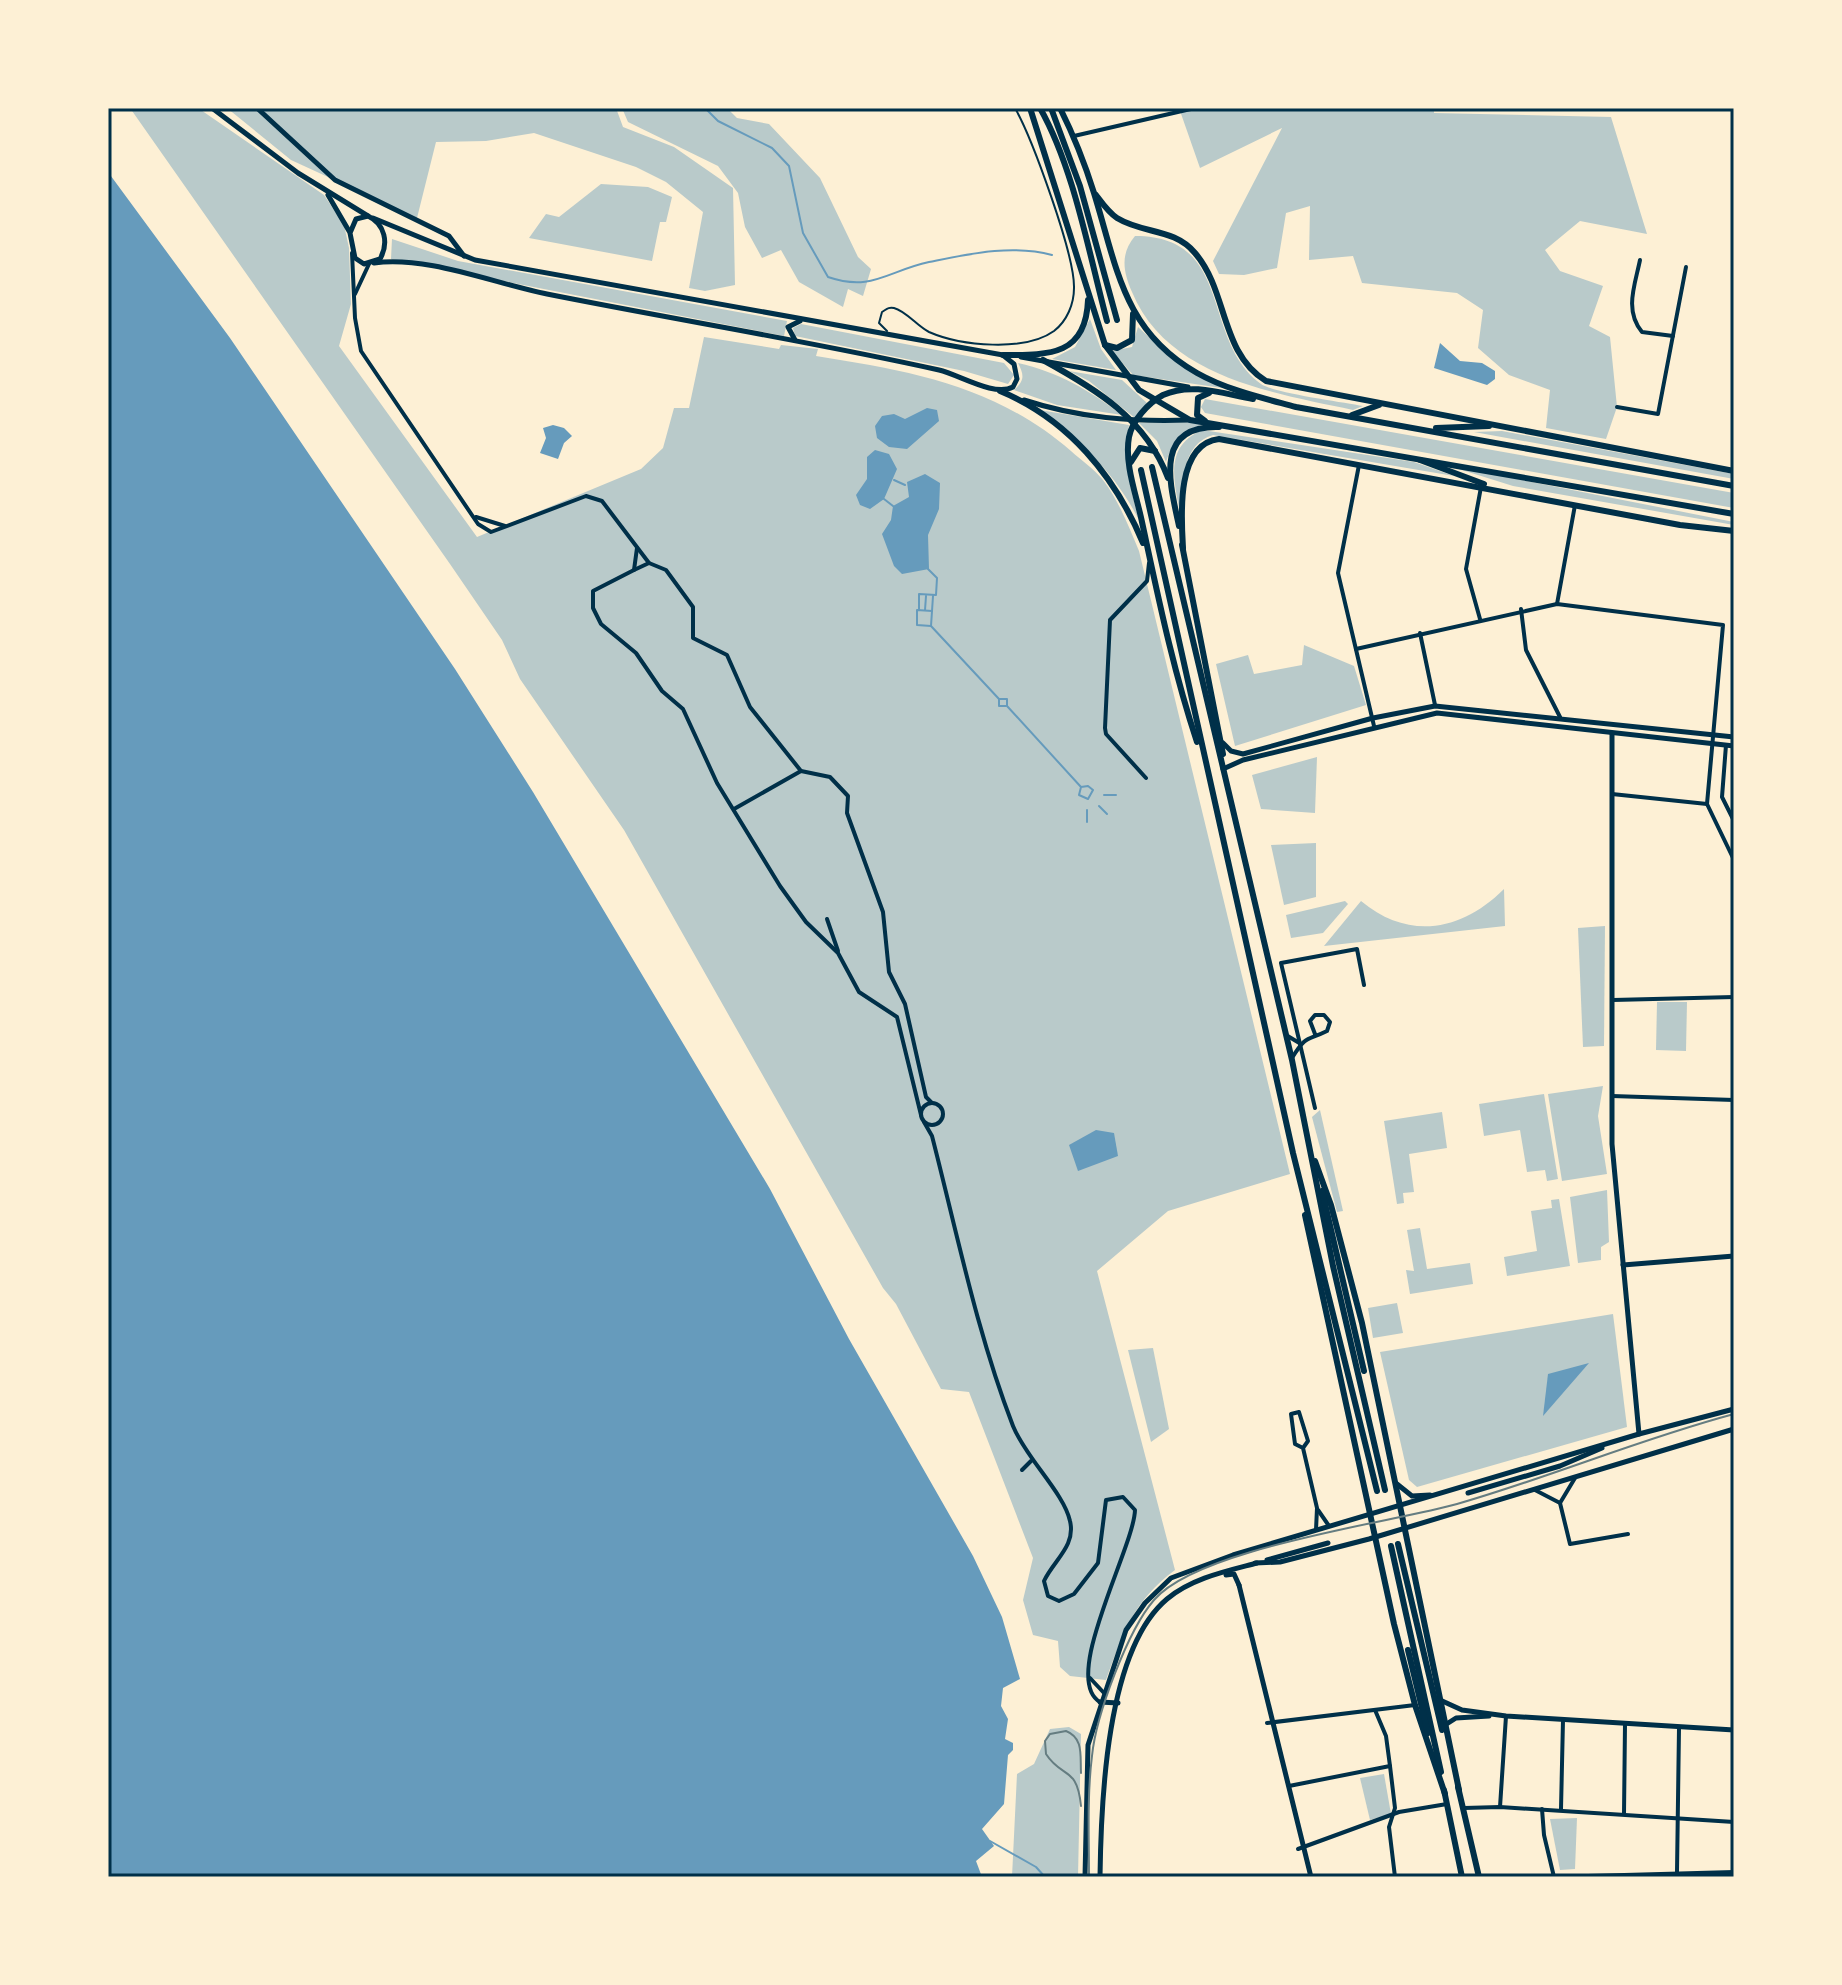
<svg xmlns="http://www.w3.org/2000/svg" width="1842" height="1985" font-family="'Exo 2',sans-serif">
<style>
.green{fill:#b9caca}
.water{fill:#669bbc}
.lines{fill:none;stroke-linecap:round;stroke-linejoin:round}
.stream{stroke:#669bbc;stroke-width:2}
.service{stroke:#003049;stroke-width:2}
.minor{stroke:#003049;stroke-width:4}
.tertiary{stroke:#003049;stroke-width:5}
.secondary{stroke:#003049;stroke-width:5}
.primary{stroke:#003049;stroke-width:6}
.tram{stroke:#657d81;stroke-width:2}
.neatline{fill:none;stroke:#003049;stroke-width:3}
</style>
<rect width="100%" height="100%" fill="#fdf0d5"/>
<g class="green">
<path d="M130 108H198L324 195 344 225 349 248 351 304 339 346 477 537 641 469 663 448 674 408H689L704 337 779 349 781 345 818 349 816 356C911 371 996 386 1071 451 1081 460 1094 469 1103 480 1119 501 1129 527 1139 551L1290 1174 1168 1211 1097 1271 1175 1570C1133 1601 1123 1633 1106 1680L1070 1676 1060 1667 1058 1641 1033 1635 1023 1600 1033 1558 969 1392 941 1389 896 1304 883 1288 624 830 520 679 502 640 450 564Z"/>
<path d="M227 108H616L623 127 674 147 733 188 735 285 705 291 689 288 703 212 666 182 636 167 534 133 486 141 436 142 417 218 291 160Z"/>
<path d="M622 108H727L737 118 769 124 820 178 858 257 871 269 863 296 848 289 843 307 799 282 781 250 762 258 745 227 738 193 718 166 628 122Z"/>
<path d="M1179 108H1434V113L1611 117 1647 234 1580 221 1545 250 1560 271 1603 286 1589 326 1610 337 1617 407 1606 439 1546 428 1550 390 1509 375 1478 348 1483 310 1457 293 1362 283 1353 256 1309 260 1310 206 1286 213 1277 268 1244 275 1219 274 1213 261 1282 128 1200 168Z"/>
<path d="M601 184 648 187 672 197 666 222H660L652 261 529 238 546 214 559 217Z"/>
<path d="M1135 236C1235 236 1200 340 1261 384 1274 393 1343 402 1363 406L1353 410C1273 393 1167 377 1132 292 1123 271 1120 254 1135 236Z"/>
<path d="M392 239 458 261 787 321 784 336 391 259Z"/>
<path d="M1090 319 1101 349 1116 370 1052 359 1075 347Z"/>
<path d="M801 324 1004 363 1014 375 1008 384 964 371 795 336 793 328Z"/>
<path d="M1138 327 1168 355 1229 389 1133 375 1112 351 1132 347Z"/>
<path d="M1018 363C1058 372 1089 390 1122 415L1057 405 1014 390C1025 380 1024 375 1018 363Z"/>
<path d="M1069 371 1122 380 1147 403 1135 418 1089 381Z"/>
<path d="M1205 399 1734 493V508L1205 413 1201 407Z"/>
<path d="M1040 410 1129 425C1122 459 1130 487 1139 520 1115 473 1082 442 1040 410Z"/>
<path d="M1192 422 1208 424C1183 428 1174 438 1166 462L1157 441 1139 423Z"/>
<path d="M1202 430 1414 462 1454 476 1213 435C1182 444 1183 482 1179 508 1173 476 1166 446 1202 430Z"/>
<path d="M1502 431 1734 474V479L1474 432Z"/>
<path d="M1446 465 1734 522V525L1513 486Z"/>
<path d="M1304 645 1354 666 1366 705 1235 746 1216 664 1248 655 1254 674 1302 665Z"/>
<path d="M1317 757 1315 813 1261 809 1252 775Z"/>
<path d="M1316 843V897L1284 905 1271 845Z"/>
<path d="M1504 889 1505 926 1324 946 1361 901C1409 941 1462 931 1504 889Z"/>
<path d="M1345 901 1348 904 1323 933 1291 938 1286 915Z"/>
<path d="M1605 926 1604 1046 1583 1047 1578 928Z"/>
<path d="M1657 1002H1687L1686 1051 1656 1050Z"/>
<path d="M1603 1086 1598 1116 1607 1174 1562 1181 1548 1094Z"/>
<path d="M1544 1094 1558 1179 1547 1181 1545 1170 1527 1172 1520 1130 1484 1136 1479 1104Z"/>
<path d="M1320 1110 1343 1211 1337 1212 1312 1117Z"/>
<path d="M1442 1112 1447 1148 1409 1154 1414 1192 1403 1193 1404 1203 1397 1204 1384 1121Z"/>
<path d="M1607 1190 1609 1242 1601 1247V1260L1578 1263 1570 1197Z"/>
<path d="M1559 1199 1570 1266 1507 1276 1504 1257 1537 1251 1531 1211 1552 1208 1551 1200Z"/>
<path d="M1420 1228 1427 1269 1470 1263 1473 1284 1410 1294 1406 1270 1414 1271 1407 1230Z"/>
<path d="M1397 1303 1403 1333 1373 1338 1368 1308Z"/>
<path d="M1613 1314 1627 1427 1417 1487 1409 1480 1380 1352Z"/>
<path d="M1153 1348 1169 1429 1151 1442 1128 1350Z"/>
<path d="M1069 1727 1081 1734 1078 1877H1012L1017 1774 1034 1764 1050 1729Z"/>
<path d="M1384 1774 1391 1814 1370 1820 1360 1778Z"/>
<path d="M1577 1818 1575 1869 1560 1870 1550 1819Z"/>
</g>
<g class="water">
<path d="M108 172 230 338 455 669 533 792 770 1189 849 1339 973 1556 1002 1617 1020 1679 1003 1688 1001 1706 1008 1719 1005 1739 1013 1743V1750L1008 1755 1004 1804 982 1829 994 1846 976 1861 982 1877H108Z"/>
<path d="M1440 343 1460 361 1482 363 1495 371V379L1487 385 1434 368Z"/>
<path d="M927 408 937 410 939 421 907 449 889 447 877 438 875 426 882 416 894 414 905 419Z"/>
<path d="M553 425 564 428 572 436 564 443 558 459 540 453 546 438 543 428Z"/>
<path d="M875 450 889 454 897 469 884 499 870 509 860 505 856 495 867 479V457Z"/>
<path d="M925 474 940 483 939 509 928 535 929 569 902 574 894 566 882 534 891 520 893 506 909 497 907 482Z"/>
<path d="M1096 1130 1114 1133 1118 1156 1078 1171 1069 1145Z"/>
<path d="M1589 1363 1543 1416 1548 1374Z"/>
</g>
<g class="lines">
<g class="stream">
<path d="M705 108 718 121 772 148 789 166 803 233 828 277C872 292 887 271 929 262 969 254 1012 244 1052 255"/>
<path d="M894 480 905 485"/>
<path d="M884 499 893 506"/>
<path d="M919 609V594L936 595 937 578 928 569"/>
<path d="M925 610 926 596"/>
<path d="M932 611 917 610V625L931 626 999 699V706H1006"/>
<path d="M931 626 933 596"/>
<path d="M999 699H1007V706L1081 787 1088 786 1093 790 1088 799 1079 795 1081 787"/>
<path d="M1104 795H1116"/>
<path d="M1099 806 1107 814"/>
<path d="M1087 822V810"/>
<path d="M990 1841 1036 1867 1045 1877"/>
</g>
<path class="service" d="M887 331 879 323 882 312C887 309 888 307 894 308 906 311 917 326 929 332 961 346 1025 352 1054 331 1067 321 1074 304 1074 288 1075 255 1032 138 1015 108"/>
<g class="minor">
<path d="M1074 136 1195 108"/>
<path d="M352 253 355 318 361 351 478 524 491 532 586 496 602 501 649 563 666 570 693 607V638L727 655 750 707 801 771 830 777 848 796 847 813 883 912 889 972 905 1004 926 1097 932 1103"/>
<path d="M1640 260C1635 285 1624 310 1642 332L1673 336"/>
<path d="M355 294 369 264"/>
<path d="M1617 407 1658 414 1686 267"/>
<path d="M1359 465 1338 573 1374 726"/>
<path d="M476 517 505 526"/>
<path d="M637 548 634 570 593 591V608L601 624 636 653 662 691 683 709 717 783 780 886 806 922 838 953 859 992 897 1017 921 1115"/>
<path d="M634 570 649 563"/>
<path d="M1557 604 1575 505"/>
<path d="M1521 609 1526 650 1560 717"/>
<path d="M1480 619 1466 569 1481 487"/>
<path d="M1420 633 1435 705"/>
<path d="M1356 649 1557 604 1723 625 1707 804 1734 860"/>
<path d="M1726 745 1722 797 1734 821"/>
<path d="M1146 778 1106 734 1105 728 1110 620 1147 581 1149 563"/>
<path d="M1612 794 1707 804"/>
<path d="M734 809 801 771"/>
<path d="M827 919 838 951"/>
<path d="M1613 1000 1734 997"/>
<path d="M1286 1035 1301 1044"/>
<path d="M1292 1058C1307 1034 1307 1041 1327 1031L1330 1022 1324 1015H1315L1310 1021 1315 1034"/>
<path d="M1612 1096 1734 1100"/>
<circle cx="932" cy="1114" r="11"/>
<path d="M1315 1108 1281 963 1357 949 1364 985"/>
<path d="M924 1122 932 1136C957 1233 977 1333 1013 1426 1026 1458 1064 1493 1070 1521 1076 1546 1054 1560 1044 1581L1048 1596 1059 1601 1074 1594 1098 1563 1106 1500 1123 1497 1135 1510C1134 1548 1060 1679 1100 1702"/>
<path d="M1303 1448 1295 1444 1291 1414 1299 1412 1308 1441 1303 1448 1317 1508 1316 1530"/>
<path d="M1022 1470 1031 1461"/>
<path d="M1535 1490 1560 1503 1570 1544 1628 1534"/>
<path d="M1560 1503 1575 1478"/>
<path d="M1318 1510 1329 1526"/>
<path d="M1090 1678 1104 1693"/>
<path d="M1375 1710 1386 1736 1390 1766 1395 1808 1389 1827 1395 1877"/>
<path d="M1267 1723 1415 1705"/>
<path d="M1289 1786 1390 1766"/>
<path d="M1500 1807 1506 1716"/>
<path d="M1464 1808 1500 1807 1734 1822"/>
<path d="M1542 1809 1544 1835 1554 1877"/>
<path d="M1561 1809 1563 1720"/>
<path d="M1624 1814 1625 1724"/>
<path d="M1298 1849 1399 1812 1447 1804"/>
<path d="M1677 1872 1679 1728"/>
<path d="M1551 1877 1734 1872"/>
</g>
<g class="tertiary">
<path d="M257 108 335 180 449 236 464 256"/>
<path d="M1612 733V1144L1639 1434"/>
<path d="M1623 1265 1734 1256"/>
<path d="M1239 1585 1311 1877"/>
<path d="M1440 1700 1462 1710 1506 1716 1734 1730"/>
<path d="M1445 1725 1456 1718 1489 1716"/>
</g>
<g class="secondary">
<path d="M212 108 298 173 368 216"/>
<path d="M328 195 349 231"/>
<path d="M368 216C385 224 389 243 380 259L364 264 355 258 350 233 356 219Z"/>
<path d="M373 218 475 260 1003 355"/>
<path d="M374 263C425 255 496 284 547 294 677 320 809 341 939 370 960 375 994 397 1013 387L1017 379 1014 364 1004 356"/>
<path d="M795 340 788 327 800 321"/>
<path d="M1021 357 1188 387"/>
<path d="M1024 400C1079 418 1132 422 1190 420"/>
<path d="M1223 743 1231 751 1243 754 1373 718 1435 706 1734 737"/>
<path d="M1223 769 1243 760 1437 713 1734 746"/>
<path d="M1397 1484 1412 1496 1430 1495"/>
<path d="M1468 1493 1560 1466 1602 1448"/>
<path d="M1267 1560 1328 1543"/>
<path d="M1255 1563 1280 1562 1369 1539 1734 1429"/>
<path d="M1226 1575 1234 1574 1239 1585"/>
<path d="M1100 1702 1118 1703"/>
<path d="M1085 1877 1088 1745 1126 1630 1145 1603 1171 1578 1233 1555 1639 1434 1734 1409"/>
<path d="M1100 1877C1101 1802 1106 1650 1167 1599 1192 1578 1227 1571 1257 1563"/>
</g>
<g class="primary">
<path d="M1030 108 1105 345 1139 390 1190 420 1734 514"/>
<path d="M1040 108C1074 168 1089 254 1107 321"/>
<path d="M1051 108 1080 186 1117 320"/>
<path d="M1060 108C1074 136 1085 164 1094 193 1117 267 1123 331 1197 373 1227 390 1263 398 1296 407L1734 486"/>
<path d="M1096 195C1102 203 1109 213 1117 218 1143 234 1174 228 1195 253 1228 291 1220 353 1266 381L1734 471"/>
<path d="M1105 345 1117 348 1132 340 1133 314"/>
<path d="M1003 355C1049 355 1086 356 1088 300"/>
<path d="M1043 360C1096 389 1146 419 1168 478"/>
<path d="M1000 391C1068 419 1115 476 1143 543"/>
<path d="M1352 415 1379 405"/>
<path d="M1205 421 1197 415 1198 398 1209 393"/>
<path d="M1436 428 1489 426"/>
<path d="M1420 460 1484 484"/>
<path d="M1131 462 1140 448 1155 451"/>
<path d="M1152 467 1292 1060 1333 1266 1385 1490"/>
<path d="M1141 470 1293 1153 1377 1491"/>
<path d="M1179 526C1170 484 1153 425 1219 427"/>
<path d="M1182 545 1223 754"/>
<path d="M1183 548C1181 515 1176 444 1219 439L1680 525 1734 531"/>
<path d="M1197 742C1173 670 1158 596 1142 522 1137 497 1124 464 1129 437 1132 421 1148 403 1163 395 1191 382 1224 394 1253 399"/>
<path d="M1315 1161 1331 1205 1362 1323 1459 1790"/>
<path d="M1322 1191 1364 1371"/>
<path d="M1305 1215 1394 1624 1415 1705 1445 1794"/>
<path d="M1398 1544 1442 1730"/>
<path d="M1391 1546 1441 1772"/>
<path d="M1408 1650 1428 1733"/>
<path d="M1458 1787 1479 1877"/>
<path d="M1444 1790 1462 1877"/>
</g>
<g class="tram">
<path d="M1081 1773C1080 1756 1084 1738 1066 1731L1050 1734 1045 1741 1046 1754C1062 1779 1077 1765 1081 1806"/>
<path d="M1089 1877C1089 1837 1087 1796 1092 1756 1096 1715 1128 1630 1154 1600 1198 1548 1389 1523 1457 1504 1551 1477 1640 1439 1734 1414"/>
</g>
</g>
<rect width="1842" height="1985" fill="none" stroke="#fdf0d5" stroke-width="220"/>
<rect x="110" y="110" width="1622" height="1765" class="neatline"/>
</svg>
